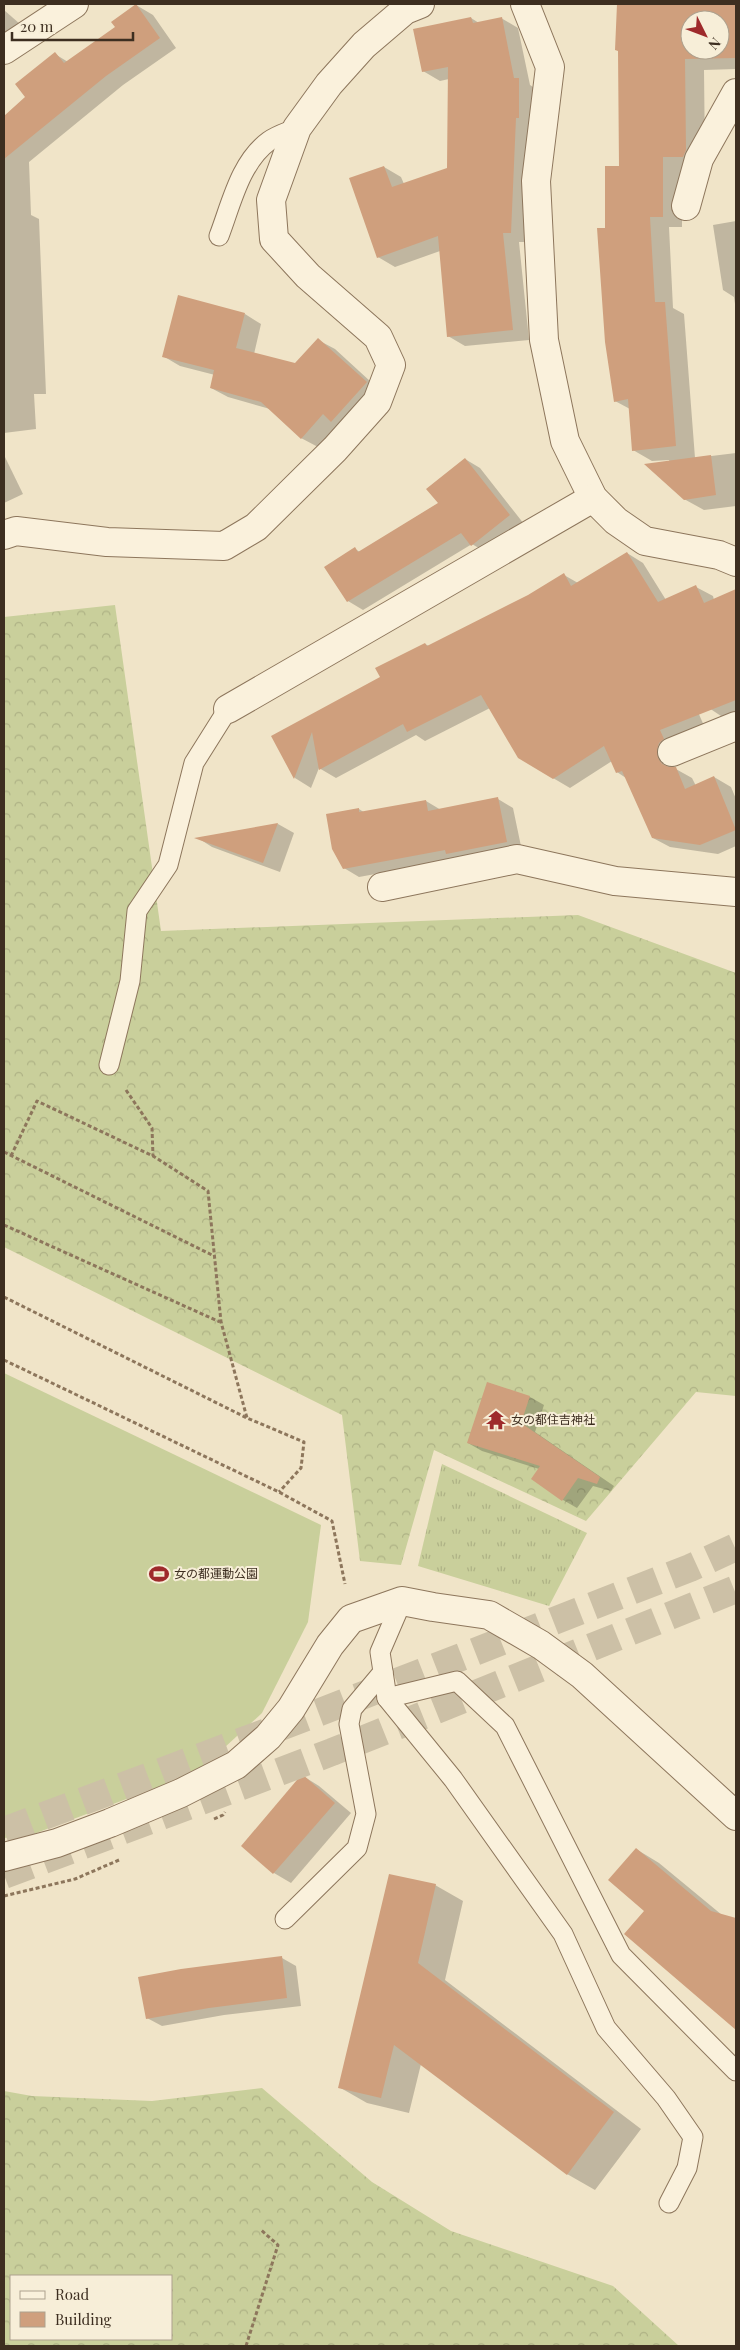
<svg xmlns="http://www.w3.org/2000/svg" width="740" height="2350" font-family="'Playfair Display','Noto Sans JP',serif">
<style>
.grass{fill:url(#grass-tufts)}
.forest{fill:url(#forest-crowns);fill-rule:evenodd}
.garden{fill:#c9cf9b}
.shadow{fill:#0003;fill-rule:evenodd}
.building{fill:#cf9f7d;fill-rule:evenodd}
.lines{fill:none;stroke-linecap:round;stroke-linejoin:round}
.motorway-tunnel{stroke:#ccc0a6;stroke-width:28;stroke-dasharray:28 14;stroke-linecap:butt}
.service-casing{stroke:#8d765c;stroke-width:21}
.minor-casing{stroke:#8d765c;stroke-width:30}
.tertiary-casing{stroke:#8d765c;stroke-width:30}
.path{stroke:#8d765c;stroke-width:3;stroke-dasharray:4 2.5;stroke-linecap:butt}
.service{stroke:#faf1dc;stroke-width:19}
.minor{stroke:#faf1dc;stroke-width:28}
.tertiary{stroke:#faf1dc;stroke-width:28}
.labels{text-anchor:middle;stroke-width:4;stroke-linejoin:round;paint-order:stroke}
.poi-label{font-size:12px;fill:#3d2e20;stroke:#f7eed8;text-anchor:start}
</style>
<defs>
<pattern id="grass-tufts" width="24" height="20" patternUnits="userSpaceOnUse" patternTransform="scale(1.25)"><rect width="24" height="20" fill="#c9cf9b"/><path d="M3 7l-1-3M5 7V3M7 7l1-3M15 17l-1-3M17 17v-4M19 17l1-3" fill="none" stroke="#aeb285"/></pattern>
<pattern id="forest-crowns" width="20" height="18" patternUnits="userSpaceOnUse" patternTransform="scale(1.25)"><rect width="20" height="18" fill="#c9cf9b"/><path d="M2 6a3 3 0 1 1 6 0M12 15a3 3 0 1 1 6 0" fill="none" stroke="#aeb285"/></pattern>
</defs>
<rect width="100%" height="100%" fill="#f0e4c8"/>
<path class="grass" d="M442 1464 587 1533 549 1606 418 1566Z"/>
<g class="forest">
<path d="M115 605 161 931 578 915 736 973V1396L696 1392 586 1521 434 1450 401 1565 360 1561 342 1415 4 1247V617Z"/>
<path d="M262 2088 372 2182 451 2231 613 2286 679 2346H4V2091L32 2096 152 2101ZM11 2276H171V2339H11Z"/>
</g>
<path class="garden" d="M4 1373 321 1525 308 1622 262 1713 198 1772 31 1835 4 1838Z"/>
<g class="shadow">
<path d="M617 4H720L719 6 736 7V69L704 70 705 161 703 167H682V227H669L673 308 684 314 695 458 736 453V506L704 510 684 499 669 460 652 461 633 450 630 409 615 401 606 229 620 167 619 5ZM690 20H720V50H690Z"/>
<path d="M136 5 153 15 176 48 123 85 29 162 31 215 39 219 46 394H34L36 429 4 433V117L27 97 55 54 68 62 116 28Z"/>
<path d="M4 10 20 24 4 42Z"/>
<path d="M471 18 479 23 501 18 518 28 530 85 536 89 528 242H519L529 340 465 346 448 336 440 251 395 267 378 257 384 167 401 177 404 184 448 169 449 79 440 81 423 71Z"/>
<path d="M736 221V311L734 297 723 290 713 225Z"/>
<path d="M245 314 261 324 254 354 295 365 318 340 335 349 383 393 318 447 301 438 270 409 228 397 211 388 215 375 180 366 163 356Z"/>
<path d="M4 455 23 494 4 503Z"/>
<path d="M465 459 480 468 524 524 487 553 472 544 363 610 348 601 355 549 360 552 439 503Z"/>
<path d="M627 553 643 563 666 600 696 587 713 596 714 600 726 595H736V716L727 720 691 696 705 728 673 760 674 768 692 778 696 786 714 777 731 787 736 799V846L718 854 670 847 653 838 626 778 617 772 612 761 570 788 553 778 490 708 425 741 416 735 336 778 319 768 311 788 295 778 273 736 381 678 425 644 429 646 528 596 564 575 578 583Z"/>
<path d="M498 799 513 808 522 851 457 859 359 877 344 868 359 809 365 813 426 801 441 810Z"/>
<path d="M278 824 294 833 280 872 212 847 198 838Z"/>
<path d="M488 1383 530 1397 544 1405 535 1432 614 1486 611 1491 593 1486 577 1508 563 1500 539 1469 482 1451 468 1443Z"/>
<path d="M303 1776 319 1786 351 1813 291 1883 274 1873 242 1846Z"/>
<path d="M636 1849 659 1863 722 1915 736 1919V2028L626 1934 646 1911Z"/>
<path d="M435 1885 463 1901 445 1980 641 2129 595 2190 567 2174 421 2064 409 2113 367 2103 339 2087Z"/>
<path d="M282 1958 296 1966 301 2006 224 2015 162 2026 147 2018Z"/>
</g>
<g class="building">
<path d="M136 4 160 38 106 76 4 159V116L25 97 15 84 55 52 64 63 115 27 111 22Z"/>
<path d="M617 4 735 5 736 22V58L685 59 686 150 683 157H663V217H650L655 302H665L676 446 632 451 628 399 614 402 605 342 597 228H605V166H619L618 51 615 50ZM690 20H720V50H690Z"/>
<path d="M471 17 473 23 502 17 514 78H519V118H516L511 233H503L513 330 447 337 438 236 377 258 349 178 384 166 392 187 447 168 448 67 422 72 413 29Z"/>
<path d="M178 295 245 313 236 348 295 363 318 338 367 382 331 422 323 414 301 439 261 402 210 388 214 370 162 357Z"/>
<path d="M711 455 716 495 684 500 644 464Z"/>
<path d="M465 458 510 515 471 546 461 533 347 602 324 567 355 547 358 552 438 503 426 489Z"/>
<path d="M627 552 658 602 696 585 704 603 736 589V700L660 730 664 739 659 743 657 750 658 758 662 764 669 767H676L685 789 714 776 736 830 700 845 652 838 622 771 616 773 604 746 553 779 518 758 481 695 407 732 403 724 319 770 312 732 294 779 271 736 380 677 375 668 425 643 427 646 528 595 564 573 571 586Z"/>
<path d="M498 797 507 842 446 854 445 850 343 869 332 849 326 814 359 808V812L426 800 428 811Z"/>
<path d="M278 823 263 863 194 838Z"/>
<path d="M487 1382 530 1396 521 1423 600 1477 597 1484 578 1478 562 1501 531 1479 540 1466 467 1443Z"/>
<path d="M302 1774 335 1803 273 1874 241 1846Z"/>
<path d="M636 1848 711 1911 736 1918V2030L624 1934 644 1911 608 1880Z"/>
<path d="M389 1874 436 1884 418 1963 614 2112 567 2175 394 2045 381 2098 338 2088Z"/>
<path d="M282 1956 287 1998 209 2008 146 2019 138 1977 181 1969Z"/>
</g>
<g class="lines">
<g class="motorway-tunnel">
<path d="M4 1831 320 1712 690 1568 736 1547"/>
<path d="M4 1875 332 1752 736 1589"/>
</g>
<defs>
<g id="service">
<path d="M219 236C231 205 240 162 269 141 277 135 288 132 297 128"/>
<path d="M109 1065 130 981 137 911 168 865 194 763 228 709"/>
<path d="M402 1601 380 1652 387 1698 453 1779 563 1934 606 2028 666 2098 693 2137 687 2168 669 2203"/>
<path d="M387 1698 457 1681 505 1726 621 1955 736 2071"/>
<path d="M285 1919 357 1848 366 1814 349 1724 352 1709 383 1672"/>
</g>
<g id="minor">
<path d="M525 4 550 67 536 181 544 340 565 441 593 498 616 521 645 541 719 555 736 562"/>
<path d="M4 50 74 4"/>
<path d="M686 206 699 159 736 93"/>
<path d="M4 535 16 531 107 542 224 546 256 527 335 449 377 402 391 365 378 337 308 276 274 239 271 200 297 128 329 84 364 45 405 10 420 4"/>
<path d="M228 709 593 498"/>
<path d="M672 752 736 726"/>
<path d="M382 887 517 859 615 881 736 892"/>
</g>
<path id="tertiary" d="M4 1857 57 1843 110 1823 181 1793 236 1765 268 1737 291 1709 330 1645 351 1619 402 1601 433 1607 489 1615 541 1645 582 1675 736 1816"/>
</defs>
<use href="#service" class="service-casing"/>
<use href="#minor" class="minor-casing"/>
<use href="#tertiary" class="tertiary-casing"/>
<g class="path">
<path d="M126 1090 152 1128 153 1156"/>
<path d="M4 1152 214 1256"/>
<path d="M11 1156 37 1101 153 1156 208 1191 221 1322 247 1418"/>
<path d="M4 1225 220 1322"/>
<path d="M4 1297 247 1418 304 1442 301 1468 279 1492"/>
<path d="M4 1360 279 1492 332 1521 345 1584"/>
<path d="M214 1819 223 1815 225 1812"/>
<path d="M4 1896 75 1879 119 1860"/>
<path d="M246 2346 278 2245 261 2230"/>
</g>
<use href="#service" class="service"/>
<use href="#minor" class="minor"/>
<use href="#tertiary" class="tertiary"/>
</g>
<defs>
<symbol id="temple-bare" viewBox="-9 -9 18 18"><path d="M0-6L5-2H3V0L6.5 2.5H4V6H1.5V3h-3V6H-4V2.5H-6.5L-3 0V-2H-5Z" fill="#9e2a2b" stroke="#f7eed8" stroke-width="2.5" paint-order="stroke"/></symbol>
<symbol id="stadium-bare" viewBox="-9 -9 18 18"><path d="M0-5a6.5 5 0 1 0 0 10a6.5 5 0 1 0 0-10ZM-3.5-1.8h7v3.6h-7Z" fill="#9e2a2b" stroke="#f7eed8" stroke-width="2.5" paint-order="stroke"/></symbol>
</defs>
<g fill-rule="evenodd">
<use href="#temple-bare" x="482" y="1406" width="28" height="28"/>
<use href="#stadium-bare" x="145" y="1560" width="28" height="28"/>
</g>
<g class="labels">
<g class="poi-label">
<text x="511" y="1424">女の都住吉神社</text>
<text x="174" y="1578">女の都運動公園</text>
</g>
</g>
<rect width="740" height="2350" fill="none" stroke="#3d2e20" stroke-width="10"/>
<rect x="10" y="2275" width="162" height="65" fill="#f7eed8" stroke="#ada18e"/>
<rect x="20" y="2291" width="25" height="8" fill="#faf1dc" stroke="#ada18e"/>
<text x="55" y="2300" font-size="15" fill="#3d2e20">Road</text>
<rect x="20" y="2312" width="25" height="15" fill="#cf9f7d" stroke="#ada18e"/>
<text x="55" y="2325" font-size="15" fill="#3d2e20">Building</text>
<g transform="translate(705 35) rotate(132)"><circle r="24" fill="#f7eed8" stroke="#ada18e"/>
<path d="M0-4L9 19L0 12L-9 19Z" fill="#9e2a2b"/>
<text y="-8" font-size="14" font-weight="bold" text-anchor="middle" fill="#3d2e20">N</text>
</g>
<path d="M12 32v8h121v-8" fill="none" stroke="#3d2e20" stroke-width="2.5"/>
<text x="20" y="32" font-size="15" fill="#3d2e20" stroke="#f7eed8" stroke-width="4" paint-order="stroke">20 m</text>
</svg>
